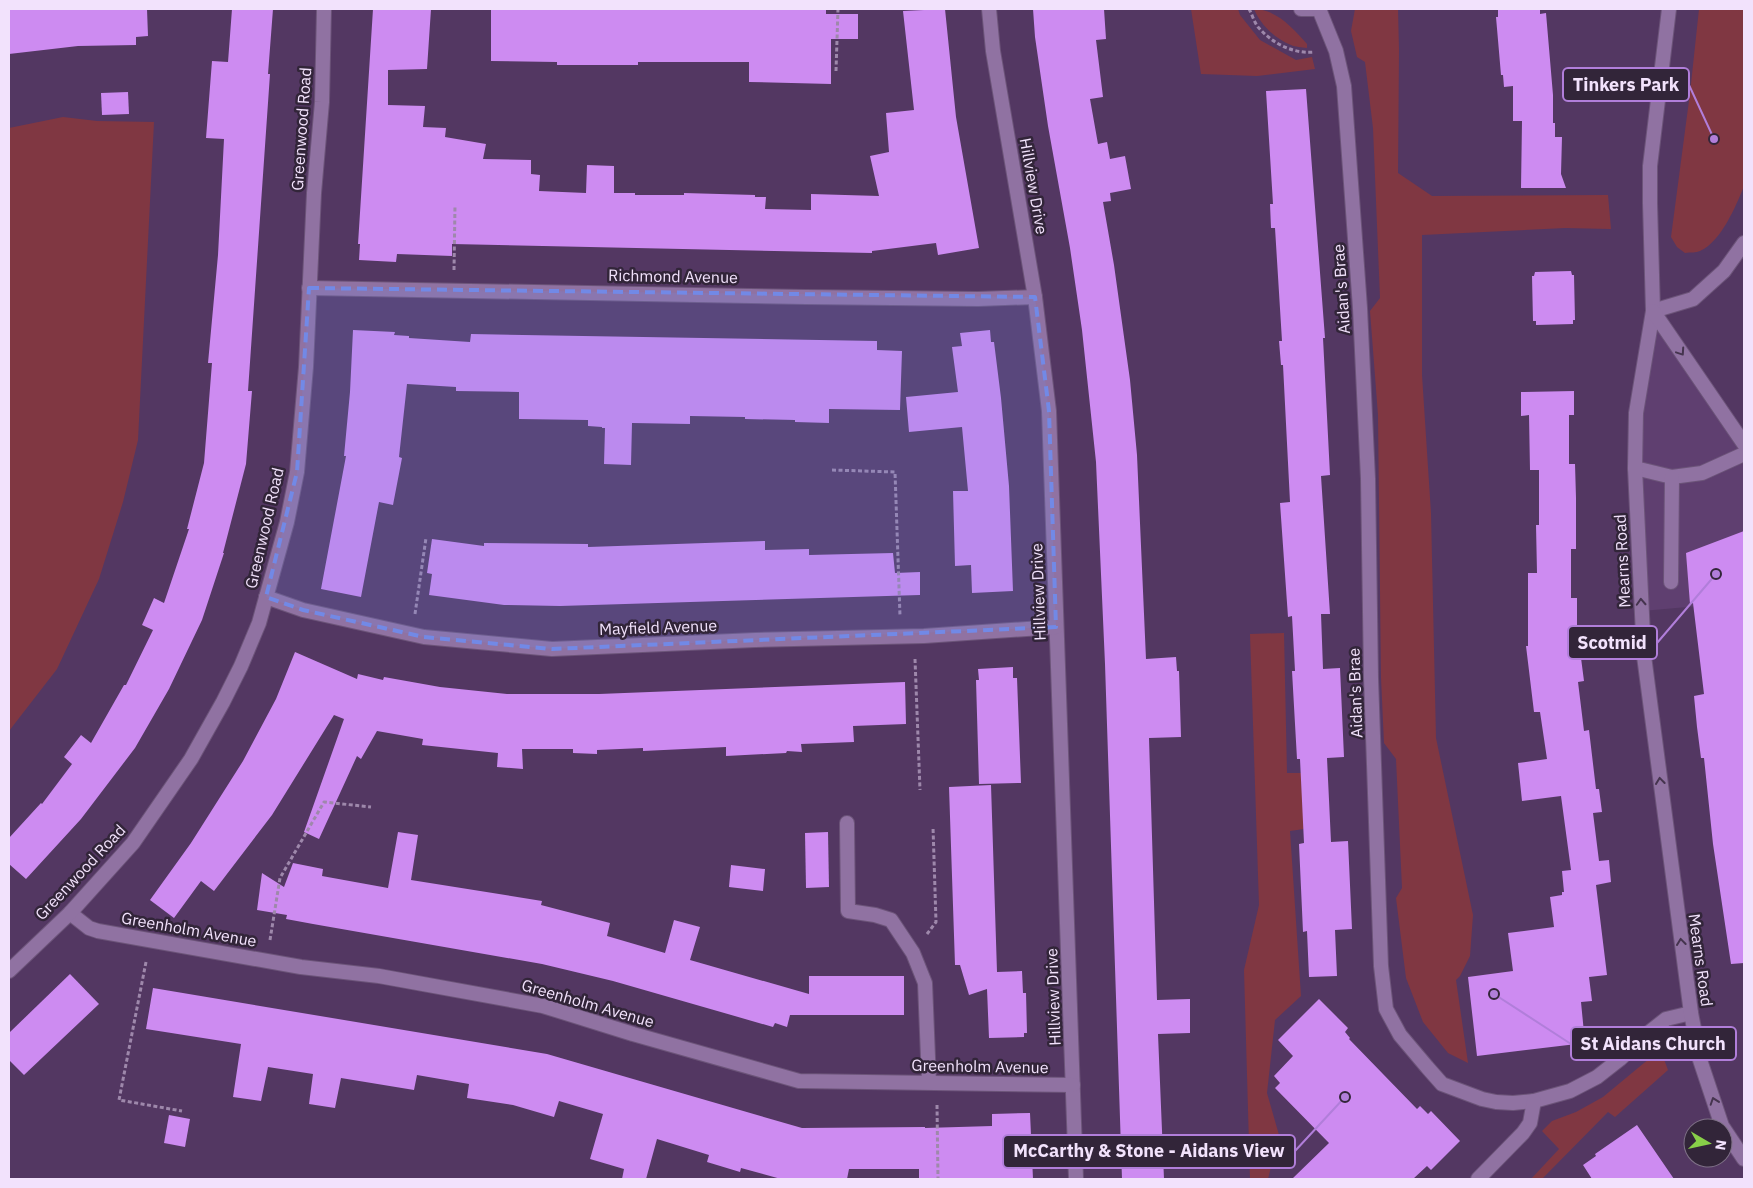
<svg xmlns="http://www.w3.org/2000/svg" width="1753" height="1188" font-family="'IBM Plex Sans',sans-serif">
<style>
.built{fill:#5f3f70}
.green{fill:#803742}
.building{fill:#cd8bf1}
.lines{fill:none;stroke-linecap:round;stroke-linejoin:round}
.service-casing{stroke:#6c5479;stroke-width:16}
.minor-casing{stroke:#6c5479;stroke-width:16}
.tertiary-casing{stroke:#6c5479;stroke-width:16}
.path{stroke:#9e88ab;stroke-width:3;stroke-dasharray:4 2.5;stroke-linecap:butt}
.service{stroke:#9072a2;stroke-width:14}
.minor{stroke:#9072a2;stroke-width:14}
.tertiary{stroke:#9072a2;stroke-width:14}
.oneway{stroke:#45344e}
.marked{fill:#7289e6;fill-opacity:0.2;stroke:#7289e6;stroke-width:4;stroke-dasharray:10 6;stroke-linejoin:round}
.labels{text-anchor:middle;stroke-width:5;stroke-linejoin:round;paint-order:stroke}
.street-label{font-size:16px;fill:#f2e2fc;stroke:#322539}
.leader{fill:none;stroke:#b17eda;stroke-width:2}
.callout-dot{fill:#b17eda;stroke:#322539;stroke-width:2}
.callout{fill:#322539;stroke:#b17eda;stroke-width:2}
.callout-label{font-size:18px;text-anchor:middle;font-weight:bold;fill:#f2e2fc}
</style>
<rect width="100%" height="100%" fill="#533762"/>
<path class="built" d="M1653 311 1744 444V602L1642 611 1635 468Z"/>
<g class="green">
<path d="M1191 9H1238L1240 15 1260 40 1296 60 1312 57 1315 69 1257 76 1201 74Z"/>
<path d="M1254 9C1276 9 1293 28 1307 44V48C1302 47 1295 47 1291 45 1275 39 1260 24 1254 9Z"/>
<path d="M1355 9H1398L1399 50 1398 173 1432 196 1608 195 1611 229 1565 228 1422 235V375L1431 513 1436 738 1473 915 1470 956 1460 976 1456 980 1468 1063 1448 1053 1423 1022 1406 978 1396 898 1402 888 1396 759 1384 743 1381 678 1378 415 1370 311 1380 298 1373 128 1365 62 1357 57 1351 31Z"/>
<path d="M1699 9H1744V186C1736 206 1721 242 1700 251 1696 253 1690 252 1685 253L1677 247 1671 237 1690 93Z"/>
<path d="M63 117 97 121 154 122 138 440 123 502 99 579 57 669 9 731V128Z"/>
<path d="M1284 633 1287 773H1301L1304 829 1290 831 1301 996 1275 1020 1267 1093 1279 1135 1268 1179H1250L1244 970 1259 905 1250 634Z"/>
<path d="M1662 1054 1668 1070 1615 1117 1608 1112 1542 1179H1531L1559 1149 1542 1131 1552 1121 1576 1112 1603 1097 1644 1063 1655 1055Z"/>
</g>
<g class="building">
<path d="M9 9H147L148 36 136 37V45L78 46 9 54Z"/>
<path d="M232 9H273L268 74H270L248 391H252L246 464 223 553H224L202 620 169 689 135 748 81 819 26 879 9 864V838L41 803 42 804 72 764 64 757 81 735 91 743 124 685H126L153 630 142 625 154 598 164 603 189 529H187L204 463 212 363H208L218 255 224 139 206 138 212 61 228 62Z"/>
<path d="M373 9H431L427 69 388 70V105L425 106 423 127 446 128 445 137 486 144 483 159 531 160V174L540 175 539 191 586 193 587 165 614 166V193H635V195H684V193L755 195V197H766L765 209 811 210V194L879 196 870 156 889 152 886 113 914 110 903 11 945 9 956 117 979 248 938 255 936 243 872 251V253L452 244V256L397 254 396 262 359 260 360 244H358Z"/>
<path d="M491 9H826V14H858V39H831V84L749 82V62H638V65H557V62L491 61Z"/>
<path d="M1033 9H1104L1106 39 1096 40 1103 97 1090 99 1098 144 1107 142 1110 159 1125 156 1131 189 1110 193 1111 201 1103 202 1114 265 1130 380 1137 455 1146 659 1176 657 1177 671H1179L1181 737 1149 738 1157 1000 1190 999V1033L1158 1034 1164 1179H1122L1105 664 1096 462 1082 330 1070 248 1048 126 1035 37Z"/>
<path d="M1498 9H1540V14L1546 13 1553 95V123H1555V137H1562L1561 174 1566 188H1521L1522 121H1513V86L1504 87 1503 75H1501L1496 17H1498Z"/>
<path d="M1306 89 1325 338H1323L1330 475 1321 476 1330 614H1321L1323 669 1340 668 1344 757 1327 758 1331 842 1348 841 1352 929 1335 930 1337 976 1309 977 1307 931 1303 932 1299 844 1304 843 1300 759H1297L1295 724 1292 671H1295L1292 616 1288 617 1280 503 1290 502 1283 365H1281L1279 341H1282L1275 228H1271L1270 204H1273L1266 91Z"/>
<path d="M128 92 129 114 102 115 101 93Z"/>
<path d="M1571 271 1572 275H1574L1575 320H1573V324L1536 325V321H1533L1532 276H1534L1535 272Z"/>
<path d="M353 330 395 332 394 335 409 336V338L470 342 471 334 877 341V350L902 351 900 410 829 409V423L795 422V420L745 419V417L690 416V424L632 423 631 465 604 464 605 428H602V427L588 426V420L519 419V392L456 391V387L407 384 399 457 402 458 393 505 379 502 361 597 321 589 346 456H344L350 392Z"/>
<path d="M990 330 991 342H994L1001 398 1009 486 1013 591 972 593 971 565 955 566 953 491H968L962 427 909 432 906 397 958 392 952 347 962 346 960 333Z"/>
<path d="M1574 391V415H1569V464H1575L1576 498V549H1571V598H1577V658H1581L1584 681 1578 682 1584 731 1589 730 1596 789H1599L1602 812 1593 813 1599 861 1609 860 1611 882 1596 885 1607 975 1589 977 1592 1001 1581 1002 1585 1043 1477 1056 1468 977 1513 971 1508 933 1554 927 1550 897 1562 895V892H1564L1562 871 1571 870 1561 796 1522 801 1518 763 1547 759 1540 712H1534L1526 646H1528V573H1537L1536 525H1539V470H1530L1529 415 1521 416V392Z"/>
<path d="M1744 531V963L1731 964 1713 844 1704 758H1701L1697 727 1694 696 1704 694 1693 603 1690 604 1686 553Z"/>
<path d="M432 539 484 546V543L588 544V547L765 541V550L809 549V555L893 553 895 573 920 572V595L560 606 504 605 429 595 432 574 427 573Z"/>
<path d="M295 652 357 679 358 674 383 680 384 677 440 687 507 694H599L905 682 906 724 853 726 854 742 801 744 802 752 787 751 786 753 726 756V747L643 751V748L597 750V754L573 753V749H522L523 769 497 767 498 753 422 745 423 739 377 731 361 759 357 756 319 839 304 832 344 719 334 715 272 815 214 891 201 881 174 918 150 900 191 843 243 761 276 699Z"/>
<path d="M1013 667V678H1017L1021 783 979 784 976 680H979L978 669Z"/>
<path d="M991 785 997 972 1022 971 1023 993H1026L1027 1033H1024V1037L989 1038 987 989 969 995 960 965H955L949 787Z"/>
<path d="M398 832 418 835 411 880 542 901 541 905 610 923 607 936 665 953 674 920 700 927 690 960 809 994V976H904V1015H790L787 1027 775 1023 773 1027 613 981 542 964 313 924 286 919 287 915 257 910 262 873 284 887 293 863 323 869 322 876 388 888Z"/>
<path d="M828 832 829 887 806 888 805 833Z"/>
<path d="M731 865 765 869 763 891 729 887Z"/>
<path d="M70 974 99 1004 24 1075 9 1060V1033Z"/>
<path d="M153 988 547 1054 802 1128 925 1127V1128L992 1126V1114L1030 1113 1033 1179H919V1169H849L847 1179H781L741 1168 740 1172 707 1162 709 1155 657 1139 646 1179H622L624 1169 590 1159 603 1114 559 1101 554 1117 513 1105 467 1098 469 1084 417 1075 414 1090 341 1078 335 1108 309 1104 313 1074 268 1067 261 1101 233 1097 241 1044 146 1029Z"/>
<path d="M1319 999 1348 1028 1345 1032 1350 1038 1349 1039 1417 1109 1420 1106 1428 1114 1431 1111 1460 1141 1431 1170 1427 1166 1413 1179H1292L1329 1143 1275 1088 1280 1083 1274 1076 1293 1056 1278 1040Z"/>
<path d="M169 1115 190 1119 185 1147 164 1143Z"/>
<path d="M1637 1125 1674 1179H1592L1583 1165 1596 1156 1595 1154Z"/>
</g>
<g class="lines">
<defs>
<g id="service">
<path d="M1635 468 1672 477 1702 473 1744 454"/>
<path d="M1671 582 1672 477"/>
</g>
<g id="minor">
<path d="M989 9 993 51 1035 297 1049 411 1076 1179"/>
<path d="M1301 9H1314"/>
<path d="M1319 9 1336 51 1344 86 1360 308 1368 479 1371 678 1381 966 1386 1009 1400 1035 1427 1067 1442 1084 1482 1099 1496 1102 1513 1103 1534 1101 1570 1091 1597 1077 1620 1059 1647 1034 1666 1019 1691 1013"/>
<path d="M309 288 806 297 978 299 1035 297"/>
<path d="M1653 311 1693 299 1724 271 1744 243"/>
<path d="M266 597 303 610 424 637 552 649 755 640 924 636 1056 627"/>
<path d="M847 823 848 911 875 915 891 920 913 953 925 983 929 1082"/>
<path d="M70 913 89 928 98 931 301 967 379 976 543 1006 633 1034 799 1081 1073 1085"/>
<path d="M1478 1179 1523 1133 1530 1123 1534 1101"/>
</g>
<g id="tertiary">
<path d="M1669 9 1650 166V203L1653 311 1636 413 1635 468 1644 656 1691 1013 1700 1060 1722 1126 1744 1159"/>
<path d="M1653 311 1744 444"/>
<path d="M9 971 70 913 133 843 191 759 223 702 241 666 259 623 287 522 297 472 306 367 314 193 322 102 324 9"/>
</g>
</defs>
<use href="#service" class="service-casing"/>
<use href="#minor" class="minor-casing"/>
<use href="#tertiary" class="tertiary-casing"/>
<g class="path">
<path d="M1249 9C1252 14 1254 22 1258 27 1272 43 1292 54 1314 52"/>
<path d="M836 71 838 9"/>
<path d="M454 270 455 205"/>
<path d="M832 470 895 472 900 616"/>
<path d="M415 614 426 538"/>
<path d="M915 659 920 790"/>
<path d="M927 934 936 922 933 827"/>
<path d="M270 940 280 878 324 802 371 807"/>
<path d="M146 962 119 1100 182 1111"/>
<path d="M937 1105 938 1179"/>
</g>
<use href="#service" class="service"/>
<use href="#minor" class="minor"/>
<use href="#tertiary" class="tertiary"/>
</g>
<defs><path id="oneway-chevron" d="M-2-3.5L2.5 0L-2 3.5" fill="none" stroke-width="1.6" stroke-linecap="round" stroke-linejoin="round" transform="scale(1.25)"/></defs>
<g class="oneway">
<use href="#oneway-chevron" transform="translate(1681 352) rotate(56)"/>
<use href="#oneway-chevron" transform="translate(1641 602) rotate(-93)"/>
<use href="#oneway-chevron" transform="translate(1660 781) rotate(-97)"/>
<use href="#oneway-chevron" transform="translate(1681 942) rotate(-97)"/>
<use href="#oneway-chevron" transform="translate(1714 1101) rotate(-109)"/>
</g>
<path class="marked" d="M309 288 1035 297 1049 411 1056 627 552 649 424 637 303 610 266 597 297 472Z"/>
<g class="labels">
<g class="street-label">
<text transform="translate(301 129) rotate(-86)" y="6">Greenwood Road</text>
<text transform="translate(1034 186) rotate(80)" y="6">Hillview Drive</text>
<text transform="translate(673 276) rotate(1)" y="6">Richmond Avenue</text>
<text transform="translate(1341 289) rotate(-94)" y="6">Aidan's Brae</text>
<text transform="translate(264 528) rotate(-77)" y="6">Greenwood Road</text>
<text transform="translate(1622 561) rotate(-93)" y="6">Mearns Road</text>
<text transform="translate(1038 592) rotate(-92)" y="6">Hillview Drive</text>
<text transform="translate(658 627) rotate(-2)" y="6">Mayfield Avenue</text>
<text transform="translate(1355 693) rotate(-92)" y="6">Aidan's Brae</text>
<text transform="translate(80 872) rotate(-47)" y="6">Greenwood Road</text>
<text transform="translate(189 929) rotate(10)" y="6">Greenholm Avenue</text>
<text transform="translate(1701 960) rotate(82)" y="6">Mearns Road</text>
<text transform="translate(1053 997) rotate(-92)" y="6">Hillview Drive</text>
<text transform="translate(588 1003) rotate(16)" y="6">Greenholm Avenue</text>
<text transform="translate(980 1066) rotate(1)" y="6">Greenholm Avenue</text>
</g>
</g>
<path class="leader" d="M1714 139L1689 85M1716 574L1657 643M1494 994L1571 1044M1345 1097L1295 1151"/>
<g class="callout-dot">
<circle cx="1714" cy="139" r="5"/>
<circle cx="1716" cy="574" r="5"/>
<circle cx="1494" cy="994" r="5"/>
<circle cx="1345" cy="1097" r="5"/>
</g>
<g class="callout">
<rect x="1563" y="68" width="126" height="33" rx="5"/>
<rect x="1568" y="626" width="89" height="33" rx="5"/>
<rect x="1571" y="1027" width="165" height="33" rx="5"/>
<rect x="1003" y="1135" width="292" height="33" rx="5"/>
</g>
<g class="callout-label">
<text x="1626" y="91">Tinkers Park</text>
<text x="1612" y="649">Scotmid</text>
<text x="1653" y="1050">St Aidans Church</text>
<text x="1149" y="1157">McCarthy &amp; Stone - Aidans View</text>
</g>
<rect width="1753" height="1188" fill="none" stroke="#f2e2fc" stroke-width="20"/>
<g transform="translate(1708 1143) rotate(99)"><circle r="24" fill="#322539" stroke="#7f7187"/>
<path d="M0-4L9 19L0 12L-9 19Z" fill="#88cf49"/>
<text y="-8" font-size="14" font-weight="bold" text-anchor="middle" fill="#f2e2fc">N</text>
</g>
</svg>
